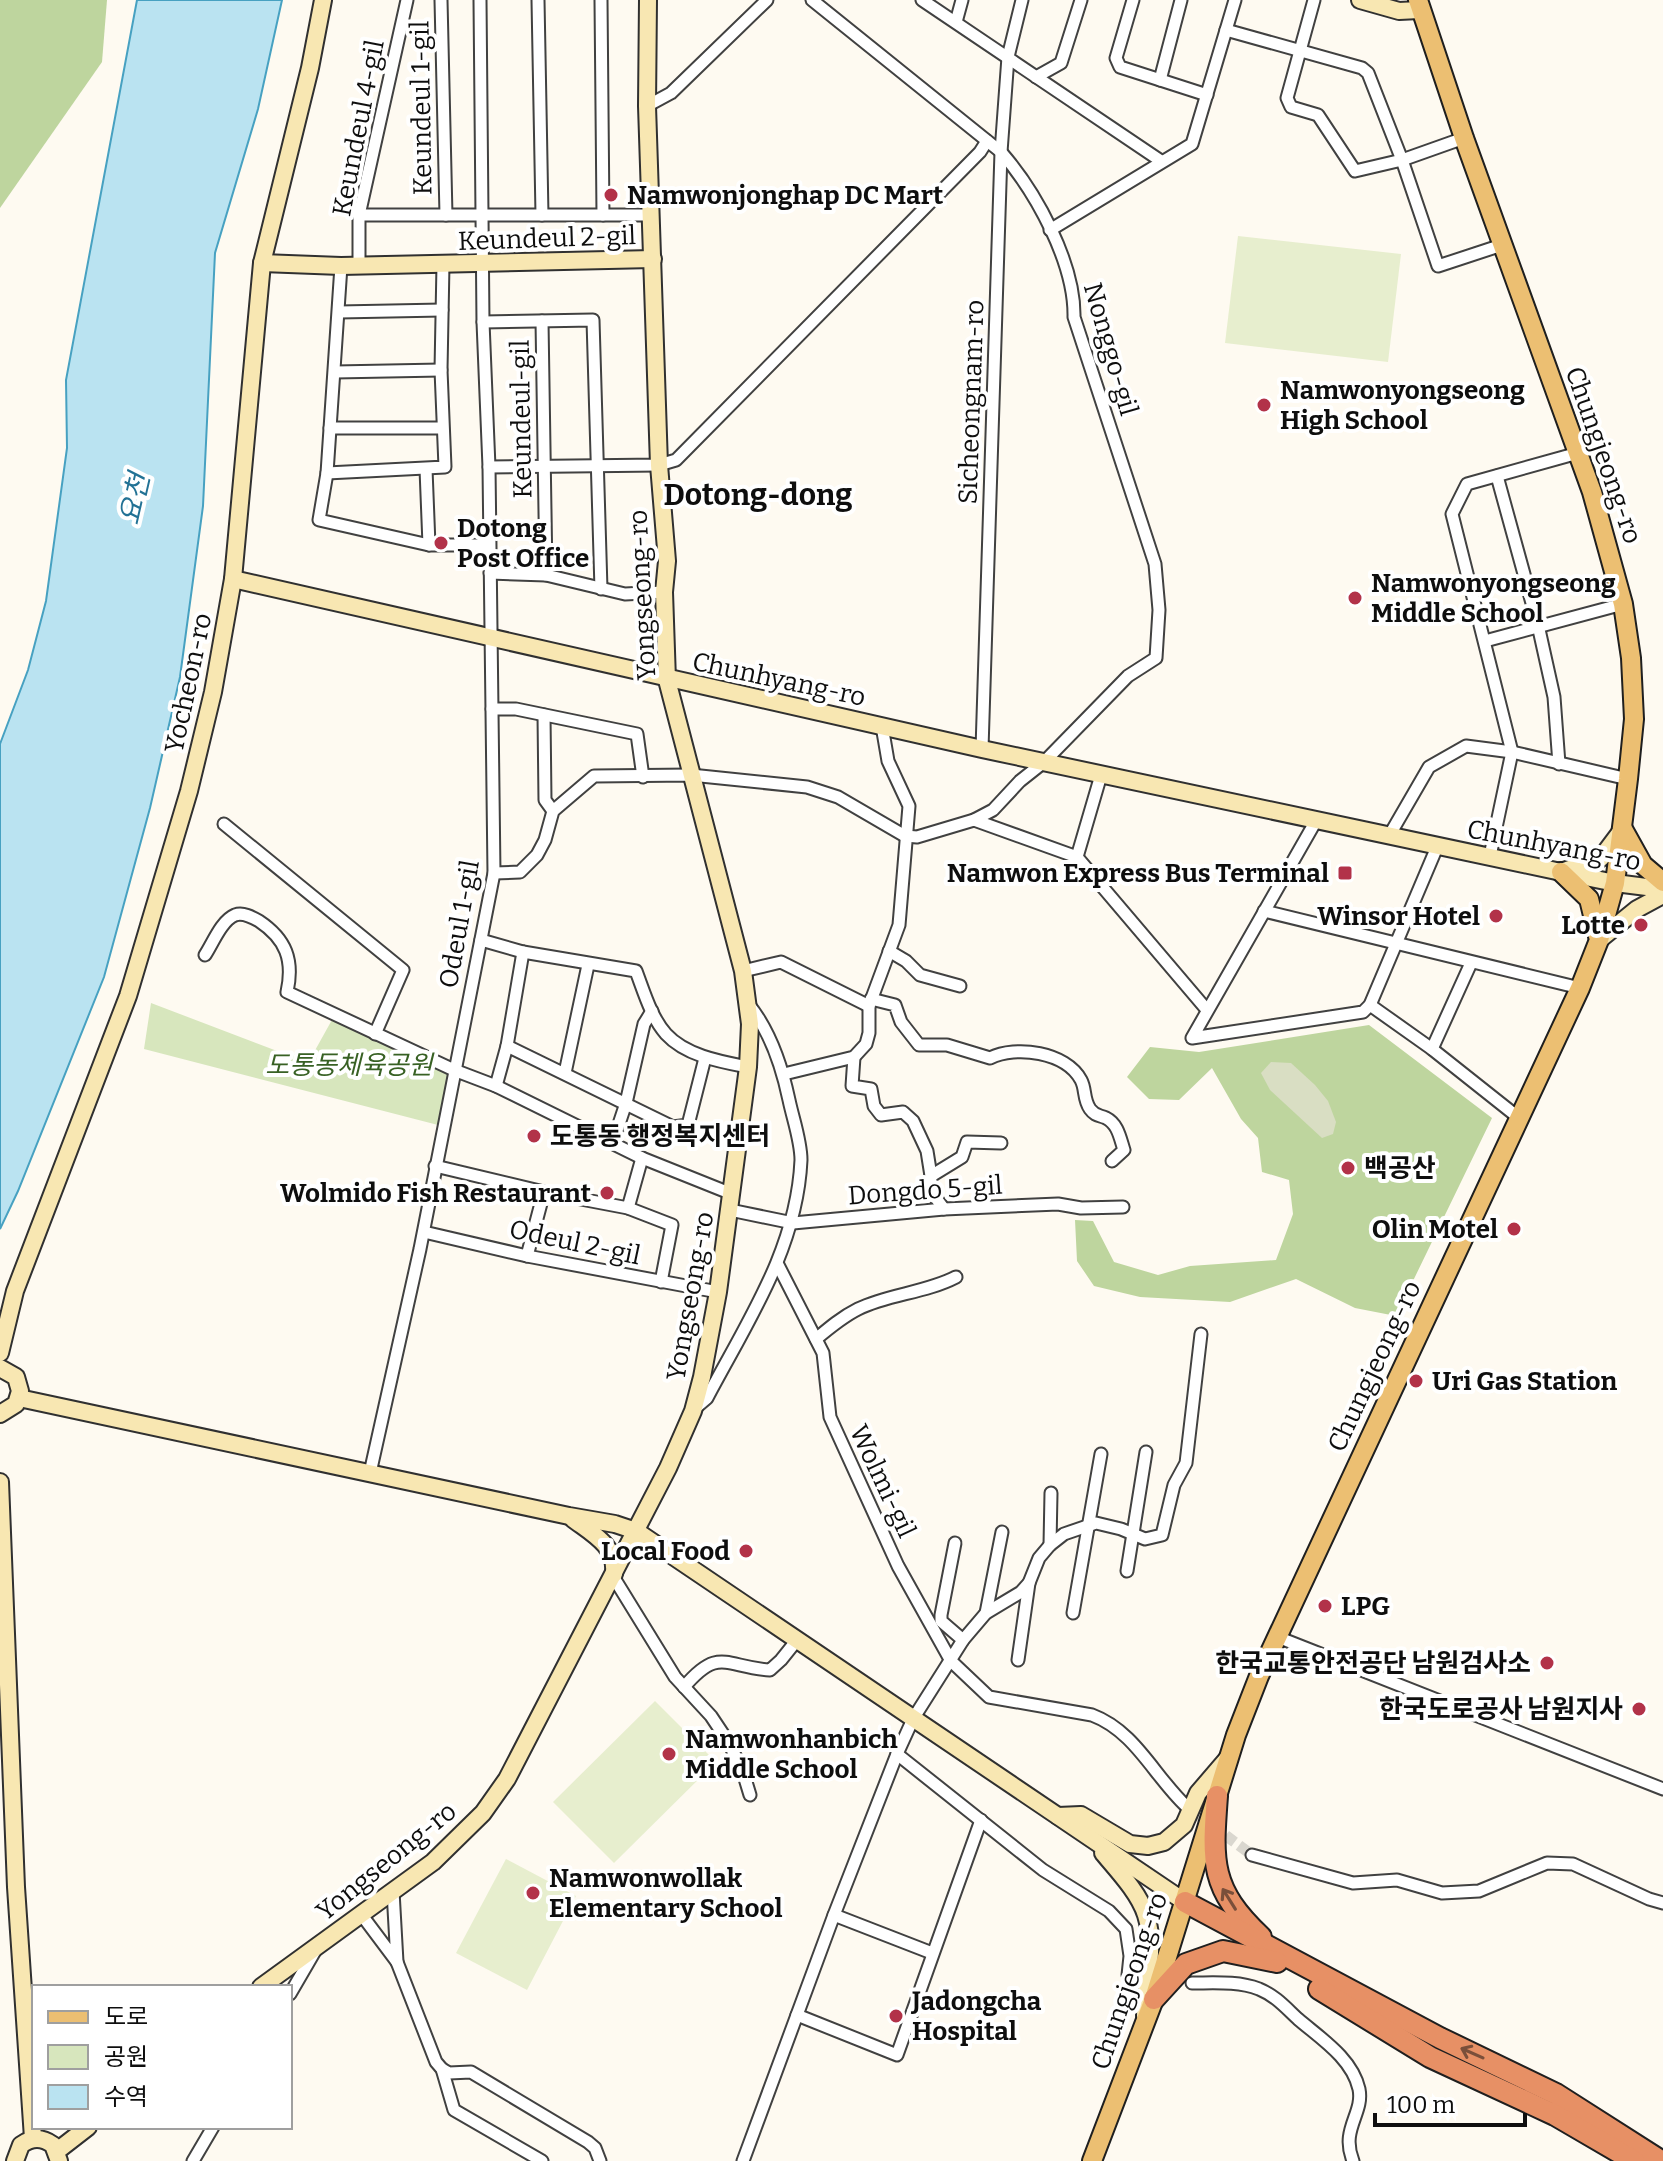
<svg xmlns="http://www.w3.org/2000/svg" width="1663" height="2161" font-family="Bitter,'Noto Sans KR',serif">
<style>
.green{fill:#d7e6bd}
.forest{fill:#bed59e}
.cemetery{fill:#d9dec3}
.pitch{fill:#e7eece}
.water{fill:#bae3f1;stroke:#47a1c1;stroke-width:2}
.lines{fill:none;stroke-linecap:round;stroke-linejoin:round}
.street-tunnel{stroke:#dad7cf;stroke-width:11;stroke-dasharray:11 5.5;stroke-linecap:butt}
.street-casing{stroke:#414141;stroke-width:15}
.secondary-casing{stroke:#303030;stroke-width:20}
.primary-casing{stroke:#1f1f1f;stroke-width:22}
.highway-casing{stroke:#1f1f1f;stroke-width:24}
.street{stroke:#fff;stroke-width:11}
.secondary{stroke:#f8e7b2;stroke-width:16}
.primary{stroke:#ecbf72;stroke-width:18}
.highway{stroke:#e79065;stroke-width:20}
.oneway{stroke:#7a4f3a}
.poi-dot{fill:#b23249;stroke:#fff;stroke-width:3}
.labels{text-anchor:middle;stroke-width:8;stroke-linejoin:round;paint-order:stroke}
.street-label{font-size:26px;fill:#0e0e0e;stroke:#fff}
.poi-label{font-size:26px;font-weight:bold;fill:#0e0e0e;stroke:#fff;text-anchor:start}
.park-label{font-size:26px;font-style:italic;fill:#386124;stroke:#fff}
.water-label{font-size:28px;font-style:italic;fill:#227295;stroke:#fff}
.quarter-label{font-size:30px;font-weight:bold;fill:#0e0e0e;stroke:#fff}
</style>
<rect width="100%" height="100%" fill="#fefaf1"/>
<path class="green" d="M151 1003 285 1054H313L333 1018 448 1072 438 1125 144 1049Z"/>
<g class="forest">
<path d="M0 0H107L102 62 0 208Z"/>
<path d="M1369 1025 1492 1118 1396 1316 1355 1308 1296 1279 1230 1302 1140 1297 1094 1286 1077 1261 1075 1220 1093 1221 1114 1262 1158 1275 1190 1266 1276 1260 1293 1214 1289 1180 1262 1172 1258 1138 1241 1119 1212 1068 1179 1100 1149 1099 1127 1077 1150 1047 1199 1052Z"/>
</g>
<path class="cemetery" d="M1271 1062 1291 1063 1315 1085 1328 1101 1336 1122 1333 1134 1322 1138 1270 1090 1261 1073Z"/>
<g class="pitch">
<path d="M1238 236 1401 254 1388 362 1225 343Z"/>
<path d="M655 1701 716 1762 614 1863 553 1802Z"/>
<path d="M506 1859 576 1896 527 1990 456 1953Z"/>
</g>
<path class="water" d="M137 0H282L258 109 215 253 203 506 180 677 150 808 104 977 18 1191 0 1229V744L28 670 46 601 67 448 66 380Z"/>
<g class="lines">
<path class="street-tunnel" d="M1186 1806 1252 1855"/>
<defs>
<g id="street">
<path d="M441 0 446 215"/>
<path d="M538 0 542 215"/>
<path d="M601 0 603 215"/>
<path d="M812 0 1001 152C1036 192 1075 263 1074 317L1155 564 1159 610 1156 658 1128 676 1044 762 1020 781 993 810 974 820"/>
<path d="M922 0 1161 161"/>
<path d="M1133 0 1116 58 1120 67 1207 95"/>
<path d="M1314 0 1287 98 1291 107 1318 115 1355 171 1402 160 1464 138"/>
<path d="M956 22 962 0"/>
<path d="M1226 30 1362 68 1368 73 1402 160 1438 266 1502 245"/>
<path d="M1036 77 1061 63 1081 0"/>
<path d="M1160 80 1181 0"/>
<path d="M647 106 671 93 767 0"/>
<path d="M359 215H652"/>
<path d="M1050 230 1192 144 1235 0"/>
<path d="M359 265V215L407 0"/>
<path d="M341 266 327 473 319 520 429 545H489"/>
<path d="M339 312 442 310"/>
<path d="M542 321 546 575"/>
<path d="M483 322 593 320 601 589"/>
<path d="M335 372 441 370"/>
<path d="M330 428H442"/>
<path d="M489 467 659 465 676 460 980 152 987 141"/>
<path d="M426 469 429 545"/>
<path d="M327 473 445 467 441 370 443 264"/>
<path d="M1497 476 1538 625 1554 697 1559 764"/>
<path d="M490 573 546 575 625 594 664 592"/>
<path d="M1485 641 1623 604"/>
<path d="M492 709H516L637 734 643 777"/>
<path d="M544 715 545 800 553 811"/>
<path d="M982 749 1001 152 1008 57 1022 0"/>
<path d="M1317 819 1192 1038 1363 1012 1370 1005 1437 847"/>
<path d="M224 824 403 970 375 1034"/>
<path d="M1389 836 1429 767 1466 746 1512 752 1628 779"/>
<path d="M1490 856 1512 752 1452 514 1467 484 1578 453"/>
<path d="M1077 857 1207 1010"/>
<path d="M1077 857 1101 775"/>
<path d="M494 873 520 872 537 855 545 840 553 811 594 776 691 775 807 787 838 797 905 836 917 837 974 820 1077 857"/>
<path d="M1264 911 1580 988"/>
<path d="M481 940 523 952 636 971C644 992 651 1017 666 1034 686 1056 722 1062 748 1067"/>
<path d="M889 951 906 961 920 975 960 986"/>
<path d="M205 955C213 943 221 921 235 915 243 912 252 917 259 921 286 939 294 960 287 992L454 1070 496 1086 642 1158 732 1194"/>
<path d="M743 971 781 962 869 1006"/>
<path d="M871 999 895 1005 901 1022 919 1045H947L990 1058C1016 1045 1066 1052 1081 1080 1086 1089 1083 1099 1090 1109 1095 1116 1099 1115 1106 1118 1118 1124 1120 1138 1124 1150L1112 1161"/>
<path d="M1370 1005 1432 1049 1519 1118"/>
<path d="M507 1046 673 1127 688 1125 705 1058"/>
<path d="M1432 1049 1471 963"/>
<path d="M854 1057 852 1086 871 1089 874 1106 881 1115 903 1112 913 1121 927 1151 931 1176 930 1190 944 1209"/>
<path d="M565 1073 588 965"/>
<path d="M784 1074 854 1057 866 1044 869 1033V1006L899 925 909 806 888 761 882 726"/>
<path d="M496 1086 507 1046 523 952"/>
<path d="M613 1142 626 1103 644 1024 652 1011"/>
<path d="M435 1166 544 1192 628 1208 672 1225 661 1282"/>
<path d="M931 1176 962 1157 967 1142 1001 1143"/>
<path d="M628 1208 642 1158"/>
<path d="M730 1210 793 1223 944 1209 1058 1204 1081 1208 1123 1207"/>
<path d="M424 1232 527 1256 718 1292"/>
<path d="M527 1256 544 1192"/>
<path d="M778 1265 823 1353 830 1417 898 1566 951 1661 989 1697 1092 1715C1135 1731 1154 1776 1186 1806"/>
<path d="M816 1339C829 1328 842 1317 858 1309 889 1294 925 1293 956 1277"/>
<path d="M693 1410 707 1398C747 1322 797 1249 801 1160 801 1141 793 1119 789 1100 782 1067 770 1031 749 1005"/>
<path d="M370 1473 420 1249 494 873 489 467 483 322 480 0"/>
<path d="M955 1543 941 1615V1621L963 1640"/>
<path d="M1050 1545 1051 1493"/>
<path d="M1127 1571 1146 1452"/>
<path d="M614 1578 675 1677 711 1716 729 1743 743 1772 750 1795"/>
<path d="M986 1613 1002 1532"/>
<path d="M1073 1613 1101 1454"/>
<path d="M1275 1636 1663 1789"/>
<path d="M1018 1660 1029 1583"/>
<path d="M684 1687C719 1646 725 1667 770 1670L781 1660 797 1640"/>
<path d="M897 1754 1043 1870 1109 1911 1126 1929 1130 1956 1128 1975 1140 1976"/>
<path d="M1252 1855 1353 1883 1397 1880 1442 1893 1479 1891 1547 1863 1573 1864 1649 1899 1663 1903"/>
<path d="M361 1914 397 1962 393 1891"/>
<path d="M834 1915 932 1953"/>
<path d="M397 1962 436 2062 442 2069 454 2110 542 2161"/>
<path d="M1192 1983C1214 1983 1238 1981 1259 1989 1276 1996 1286 2008 1298 2019 1320 2038 1352 2058 1359 2089 1364 2114 1340 2129 1353 2161"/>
<path d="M290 1994 315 1951"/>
<path d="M797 2015 897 2055 981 1820"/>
<path d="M442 2069 449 2073 471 2072 588 2142 595 2148 600 2161"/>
<path d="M193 2161 213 2127"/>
<path d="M743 2161 834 1915 897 1754 913 1719 963 1640 986 1613 1021 1592 1029 1583 1039 1558 1050 1545 1064 1534 1096 1523 1121 1529 1145 1539 1162 1535 1174 1485 1186 1463 1201 1334"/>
</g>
<g id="secondary">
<path d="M1360 0 1399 11 1419 10"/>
<path d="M262 263 341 266 653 259"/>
<path d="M233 579 982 749 1561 872 1615 883 1663 889"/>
<path d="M1561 872 1601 858 1622 830"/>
<path d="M1599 940 1637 909 1663 895"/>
<path d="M0 1353 15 1291 128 996 189 791 213 692 233 579 262 263 310 68 323 0"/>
<path d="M0 1368 16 1377 20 1391 16 1404 0 1414"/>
<path d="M19 1398 569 1516 615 1524 636 1531 1185 1902"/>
<path d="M0 1482 16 1887 33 2138"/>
<path d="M573 1519C593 1534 617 1546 614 1574"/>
<path d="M1058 1816 1081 1815 1130 1844 1148 1846 1164 1842 1184 1825 1198 1793 1228 1758"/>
<path d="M1103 1853C1118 1871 1139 1893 1146 1915 1156 1946 1145 1984 1145 2016"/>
<path d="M261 1987 433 1862 483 1813 507 1779 668 1468 693 1411 702 1377 718 1292 748 1067 750 1024 743 971 667 680 664 592 667 561 659 465 647 106 648 0"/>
<path d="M57 2151 88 2127"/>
<path d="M15 2161 21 2145C32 2137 42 2137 53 2145L59 2161"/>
</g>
<g id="primary">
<path d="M1623 829 1643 865 1663 882"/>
<path d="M1561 872 1589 899 1598 936"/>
<path d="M1092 2161 1154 1999 1236 1735 1259 1676 1580 988 1599 940 1615 883 1628 779 1634 719 1631 658 1623 604 1592 492 1464 138 1418 0"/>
</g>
<g id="highway">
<path d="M1217 1796C1212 1862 1210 1889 1261 1937"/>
<path d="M1185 1902 1440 2038 1556 2094 1661 2161"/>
<path d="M1319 1989 1430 2057 1555 2115 1634 2161"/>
<path d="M1154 1999 1186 1964 1223 1951 1277 1962"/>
</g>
</defs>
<use href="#street" class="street-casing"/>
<use href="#secondary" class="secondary-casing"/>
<use href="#primary" class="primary-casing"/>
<use href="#highway" class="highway-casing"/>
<use href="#street" class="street"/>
<use href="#secondary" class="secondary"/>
<use href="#primary" class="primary"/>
<use href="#highway" class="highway"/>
</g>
<defs><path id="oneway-shaft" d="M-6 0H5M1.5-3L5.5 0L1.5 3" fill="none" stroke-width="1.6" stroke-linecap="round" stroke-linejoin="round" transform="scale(2)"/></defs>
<g class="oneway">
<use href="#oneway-shaft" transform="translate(1229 1899) rotate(-122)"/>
<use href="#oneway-shaft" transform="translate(1472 2053) rotate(-156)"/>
</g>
<g class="poi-dot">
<circle cx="611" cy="195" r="8"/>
<circle cx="1264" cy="405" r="8"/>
<circle cx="441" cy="543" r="8"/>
<circle cx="1355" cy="598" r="8"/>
<rect x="1337" y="865" width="16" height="16" rx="4"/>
<circle cx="1496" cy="916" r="8"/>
<circle cx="1641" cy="925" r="8"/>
<circle cx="534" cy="1136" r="8"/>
<circle cx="1348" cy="1168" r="8"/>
<circle cx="607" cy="1193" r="8"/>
<circle cx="1514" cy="1229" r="8"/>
<circle cx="1416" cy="1381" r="8"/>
<circle cx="746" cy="1551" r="8"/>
<circle cx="1325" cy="1606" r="8"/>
<circle cx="1547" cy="1663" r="8"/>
<circle cx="1639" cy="1709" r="8"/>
<circle cx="669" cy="1754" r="8"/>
<circle cx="533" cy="1893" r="8"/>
<circle cx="896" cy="2016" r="8"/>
</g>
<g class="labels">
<g class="street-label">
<text transform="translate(421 108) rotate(-91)" y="9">Keundeul 1-gil</text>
<text transform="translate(358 128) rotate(-79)" y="9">Keundeul 4-gil</text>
<text transform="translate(547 238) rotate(-2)" y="9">Keundeul 2-gil</text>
<text transform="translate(1111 349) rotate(74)" y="9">Nonggo-gil</text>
<text transform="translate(971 402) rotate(-88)" y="9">Sicheongnam-ro</text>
<text transform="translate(521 419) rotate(-91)" y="9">Keundeul-gil</text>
<text transform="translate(1604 455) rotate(71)" y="9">Chungjeong-ro</text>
<text transform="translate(642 595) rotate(-93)" y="9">Yongseong-ro</text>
<text transform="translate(779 679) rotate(12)" y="9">Chunhyang-ro</text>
<text transform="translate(188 683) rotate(-78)" y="9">Yocheon-ro</text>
<text transform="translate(1554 845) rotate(11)" y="9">Chunhyang-ro</text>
<text transform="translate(459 924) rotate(-80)" y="9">Odeul 1-gil</text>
<text transform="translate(925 1190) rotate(-4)" y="9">Dongdo 5-gil</text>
<text transform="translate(575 1242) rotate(12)" y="9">Odeul 2-gil</text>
<text transform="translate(690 1296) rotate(-80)" y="9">Yongseong-ro</text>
<text transform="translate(1374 1366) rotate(-65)" y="9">Chungjeong-ro</text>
<text transform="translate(883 1481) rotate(65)" y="9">Wolmi-gil</text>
<text transform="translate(386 1861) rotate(-39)" y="9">Yongseong-ro</text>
<text transform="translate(1129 1981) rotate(-71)" y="9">Chungjeong-ro</text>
</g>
<g class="poi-label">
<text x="627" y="204">Namwonjonghap DC Mart</text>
<text x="1280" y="399">Namwonyongseong<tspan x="1280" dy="30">High School</tspan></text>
<text x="457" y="537">Dotong<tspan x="457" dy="30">Post Office</tspan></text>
<text x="1371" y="592">Namwonyongseong<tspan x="1371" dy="30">Middle School</tspan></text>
<text x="1329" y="882" text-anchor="end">Namwon Express Bus Terminal</text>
<text x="1480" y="925" text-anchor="end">Winsor Hotel</text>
<text x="1625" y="934" text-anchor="end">Lotte</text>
<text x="550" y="1145">도통동 행정복지센터</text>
<text x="1364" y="1177">백공산</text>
<text x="591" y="1202" text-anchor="end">Wolmido Fish Restaurant</text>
<text x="1498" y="1238" text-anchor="end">Olin Motel</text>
<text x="1432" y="1390">Uri Gas Station</text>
<text x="730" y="1560" text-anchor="end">Local Food</text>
<text x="1341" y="1615">LPG</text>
<text x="1531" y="1672" text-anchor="end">한국교통안전공단 남원검사소</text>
<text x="1623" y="1718" text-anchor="end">한국도로공사 남원지사</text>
<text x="685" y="1748">Namwonhanbich<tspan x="685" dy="30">Middle School</tspan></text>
<text x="549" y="1887">Namwonwollak<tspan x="549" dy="30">Elementary School</tspan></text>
<text x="912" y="2010">Jadongcha<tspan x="912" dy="30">Hospital</tspan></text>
</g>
<g class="park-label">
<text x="349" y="1074">도통동체육공원</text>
</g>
<g class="water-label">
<text transform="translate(134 499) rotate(-77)" y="10">요천</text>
</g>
<g class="quarter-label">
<text x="758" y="505">Dotong-dong</text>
</g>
</g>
<rect x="32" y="1985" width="260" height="144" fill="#ffffff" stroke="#9f9f9f" stroke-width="2"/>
<rect x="48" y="2011" width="40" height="12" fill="#ecbf72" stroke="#9f9f9f" stroke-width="2"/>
<text x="104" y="2025" font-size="24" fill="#0e0e0e">도로</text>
<rect x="48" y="2045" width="40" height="24" fill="#d7e6bd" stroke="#9f9f9f" stroke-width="2"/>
<text x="104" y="2065" font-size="24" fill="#0e0e0e">공원</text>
<rect x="48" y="2085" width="40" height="24" fill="#bae3f1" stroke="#9f9f9f" stroke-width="2"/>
<text x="104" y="2105" font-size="24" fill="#0e0e0e">수역</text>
<path d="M1375 2113v12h150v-12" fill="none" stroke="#0e0e0e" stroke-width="4"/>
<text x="1387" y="2113" font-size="24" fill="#0e0e0e" stroke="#ffffff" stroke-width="6" paint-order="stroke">100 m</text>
</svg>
